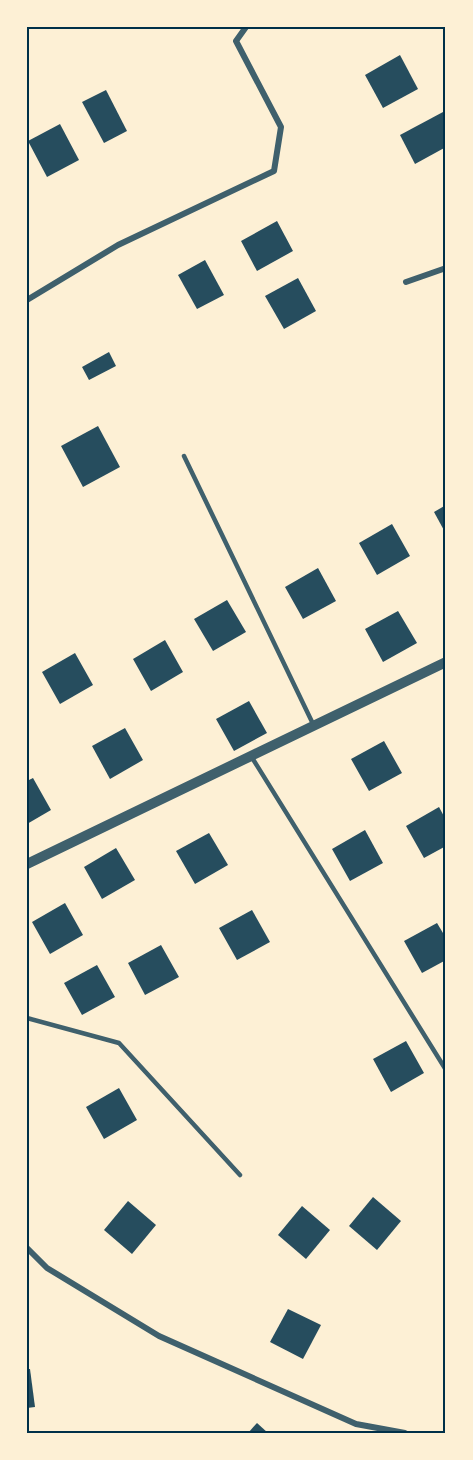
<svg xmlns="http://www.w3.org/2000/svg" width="473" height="1460" font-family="'Source Serif 4',serif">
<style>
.building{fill:#264d5e}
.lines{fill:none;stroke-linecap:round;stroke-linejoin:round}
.service{stroke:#3f606c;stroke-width:4.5}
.minor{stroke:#3f606c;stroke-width:6}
.tertiary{stroke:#3f606c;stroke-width:10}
.neatline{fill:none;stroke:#003049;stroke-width:2}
</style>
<rect width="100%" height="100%" fill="#fdf0d5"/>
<g class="building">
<path d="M400 55 418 89 383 108 365 75Z"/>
<path d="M106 90 127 131 104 143 82 102Z"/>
<path d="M443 112 446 117V147L415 164 400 135Z"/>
<path d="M60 124 79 160 47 177 28 141Z"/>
<path d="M277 221 293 251 257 271 241 241Z"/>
<path d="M205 260 224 295 197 309 178 275Z"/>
<path d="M298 278 316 311 284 329 265 296Z"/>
<path d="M109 352 116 366 89 380 82 367Z"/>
<path d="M98 426 120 467 83 487 61 446Z"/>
<path d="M446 505V534L434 512Z"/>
<path d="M392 524 410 556 377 575 359 543Z"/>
<path d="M318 568 336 601 303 619 285 587Z"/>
<path d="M227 600 246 632 213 651 194 619Z"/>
<path d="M398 611 417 643 383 662 365 629Z"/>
<path d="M165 640 183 672 151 691 133 659Z"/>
<path d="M75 653 93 685 60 704 42 672Z"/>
<path d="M249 701 267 733 234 751 216 719Z"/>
<path d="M125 728 143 760 110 779 92 746Z"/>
<path d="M384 741 402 773 369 791 351 759Z"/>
<path d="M33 778 51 810 27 824V781Z"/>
<path d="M439 807 446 820V846L424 858 406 826Z"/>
<path d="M365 830 383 863 350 881 332 849Z"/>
<path d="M209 833 228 865 195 884 176 851Z"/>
<path d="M116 848 135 880 102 899 84 867Z"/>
<path d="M65 903 83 935 50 954 32 922Z"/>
<path d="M252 910 270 942 237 960 219 928Z"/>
<path d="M437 923 446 938V960L422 973 404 941Z"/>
<path d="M161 945 179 977 145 995 128 963Z"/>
<path d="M97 965 115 997 82 1015 64 983Z"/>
<path d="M406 1041 424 1073 391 1092 373 1059Z"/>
<path d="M119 1088 137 1120 104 1139 86 1107Z"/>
<path d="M373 1197 401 1221 377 1250 349 1226Z"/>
<path d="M128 1201 156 1225 132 1254 104 1230Z"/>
<path d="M302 1206 330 1230 306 1259 278 1235Z"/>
<path d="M288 1309 321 1325 303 1359 270 1342Z"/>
<path d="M27 1369H30L35 1407 27 1408Z"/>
<path d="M257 1423 268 1433H248Z"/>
</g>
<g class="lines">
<g class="service">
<path d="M184 456 314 726"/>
<path d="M251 756 446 1070"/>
<path d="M27 1018 119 1043 240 1175"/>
</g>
<g class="minor">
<path d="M406 282 446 268"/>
<path d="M27 300 118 245 274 171 281 127 236 41 246 27"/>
<path d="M27 1248 47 1268 159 1336 356 1424 405 1433"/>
</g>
<path class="tertiary" d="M27 864 446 662"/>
</g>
<rect width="473" height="1460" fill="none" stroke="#fdf0d5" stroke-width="57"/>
<rect x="28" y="28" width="416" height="1404" class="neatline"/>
</svg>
